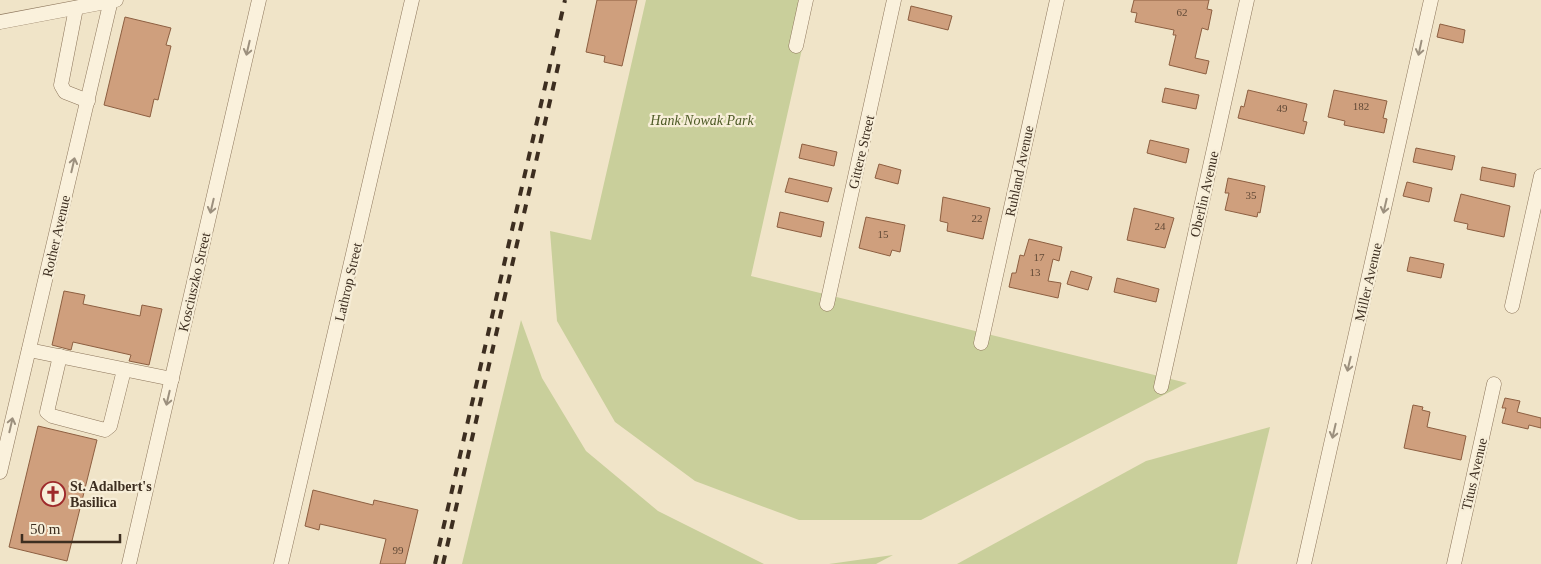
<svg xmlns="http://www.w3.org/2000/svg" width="1541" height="564" font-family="Georgia,serif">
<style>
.green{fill:#c9cf9b}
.building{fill:#cf9f7d;stroke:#8d5f41}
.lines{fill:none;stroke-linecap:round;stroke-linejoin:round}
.minor-casing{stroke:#8d765c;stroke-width:15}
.minor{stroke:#faf1dc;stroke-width:14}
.rail{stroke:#3d2e20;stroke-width:4;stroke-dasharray:9 9;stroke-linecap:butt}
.oneway{stroke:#9c907e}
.labels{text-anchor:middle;stroke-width:4.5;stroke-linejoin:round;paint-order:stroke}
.number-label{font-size:11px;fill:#624a37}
.park-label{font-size:14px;font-style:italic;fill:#4d5a26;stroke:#f7eed8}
.street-label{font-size:14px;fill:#3d2e20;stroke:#f7eed8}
.poi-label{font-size:14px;font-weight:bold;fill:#3d2e20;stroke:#f7eed8;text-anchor:start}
</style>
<rect width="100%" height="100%" fill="#f0e4c8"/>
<g class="green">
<path d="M646 0H813L751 276 1187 383 921 520H799L695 481 615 422 557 321 550 231 591 240Z"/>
<path d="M521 320 542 378 586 451 658 511 764 564H462Z"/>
<path d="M1270 427 1237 564H957L1146 461Z"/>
<path d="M893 555 876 564H829Z"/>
</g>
<g class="building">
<path d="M597 0H637L622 66 604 62 605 56 586 52Z"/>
<path d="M1134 0H1209L1207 9 1212 10 1208 30 1202 28 1195 58 1209 61 1206 74 1169 65 1176 35H1173L1174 30 1135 22 1137 13 1131 12Z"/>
<path d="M911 6 952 16 948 30 908 20Z"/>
<path d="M125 17 171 28 166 45 171 46 158 100 154 99 150 117 104 105Z"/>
<path d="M1440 24 1465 30 1463 43 1437 37Z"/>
<path d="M1165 88 1199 95 1196 109 1162 102Z"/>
<path d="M1248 90 1307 104 1303 121 1307 122 1304 134 1238 118 1241 106 1244 107Z"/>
<path d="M1334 90 1387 101 1383 118 1387 119 1384 133 1344 125 1345 121 1328 117Z"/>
<path d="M1150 140 1189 149 1186 163 1147 153Z"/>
<path d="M802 144 837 152 834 166 799 158Z"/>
<path d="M1416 148 1455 156 1452 170 1413 162Z"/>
<path d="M879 164 901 170 898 184 875 178Z"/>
<path d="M1482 167 1516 174 1514 187 1480 180Z"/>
<path d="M789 178 832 188 828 202 785 192Z"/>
<path d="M1228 178 1265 186 1260 213 1258 212 1257 217 1225 210 1229 193H1225Z"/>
<path d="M1407 182 1432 188 1429 202 1403 196Z"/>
<path d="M1461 194 1510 206 1504 237 1467 229 1468 224 1454 221Z"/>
<path d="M943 197 990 208 983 239 947 231 948 223 940 221Z"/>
<path d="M1134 208 1174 218 1165 248 1127 240Z"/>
<path d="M780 212 824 222 821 237 777 227Z"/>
<path d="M866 217 905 225 900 252 892 250 890 256 859 248Z"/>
<path d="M1029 239 1062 247 1059 261 1053 259 1048 281 1061 283 1058 298 1009 287 1012 273H1016L1020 255 1024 256Z"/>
<path d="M1410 257 1444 264 1441 278 1407 271Z"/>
<path d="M1071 271 1092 277 1088 290 1067 284Z"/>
<path d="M1117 278 1159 289 1156 302 1114 292Z"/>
<path d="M64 291 85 295 83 304 140 316 142 305 162 309 149 365 129 361 131 355 73 342 71 350 52 345Z"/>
<path d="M1505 398 1520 401 1517 412 1541 418V428L1529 425 1528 429 1502 423 1506 408H1502Z"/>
<path d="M1413 405 1423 407 1422 410 1430 412 1427 427 1466 436 1461 460 1404 448Z"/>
<path d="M38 426 97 440 67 561 9 547Z"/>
<path d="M313 490 373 505 374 500 418 510 405 564H380L386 539 320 524 319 530 305 526Z"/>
</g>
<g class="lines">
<defs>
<g id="minor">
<path d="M76 8 61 85 65 92 88 101"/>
<path d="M0 22 116 0"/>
<path d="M796 46 806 0"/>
<path d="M827 304 894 0"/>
<path d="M1512 306 1541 176"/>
<path d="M981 343 1057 0"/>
<path d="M29 350 172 379"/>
<path d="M60 356 47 412 52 416 105 430 110 426 124 370"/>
<path d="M1161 387 1247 0"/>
<path d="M0 472 111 0"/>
<path d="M129 564 259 0"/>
<path d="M281 564 412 0"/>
<path d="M1304 564 1431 0"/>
<path d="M1454 564 1494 384"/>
</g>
</defs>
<use href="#minor" class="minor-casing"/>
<use href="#minor" class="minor"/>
<g class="rail">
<path d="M435 564 565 0"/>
<path d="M443 564 559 62"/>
</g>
</g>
<defs><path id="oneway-shaft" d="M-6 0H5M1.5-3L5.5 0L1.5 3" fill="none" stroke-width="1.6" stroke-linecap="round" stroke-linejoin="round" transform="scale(1.25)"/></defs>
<g class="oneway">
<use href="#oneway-shaft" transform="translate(248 48) rotate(103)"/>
<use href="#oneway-shaft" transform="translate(1420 48) rotate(102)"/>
<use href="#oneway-shaft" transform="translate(73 165) rotate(-77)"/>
<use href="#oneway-shaft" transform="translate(212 206) rotate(103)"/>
<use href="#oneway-shaft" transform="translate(1385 206) rotate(103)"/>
<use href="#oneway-shaft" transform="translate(1349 364) rotate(103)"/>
<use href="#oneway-shaft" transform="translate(168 398) rotate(103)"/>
<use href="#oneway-shaft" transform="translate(11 425) rotate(-77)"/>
<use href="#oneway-shaft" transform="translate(1334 431) rotate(103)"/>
</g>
<defs>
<symbol id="church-ring" viewBox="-11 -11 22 22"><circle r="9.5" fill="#f7eed8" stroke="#9e2a2b" stroke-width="1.5"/><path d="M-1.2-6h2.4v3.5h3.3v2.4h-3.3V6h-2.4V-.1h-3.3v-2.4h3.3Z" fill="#9e2a2b"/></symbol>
</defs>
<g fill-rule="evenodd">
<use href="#church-ring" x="39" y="480" width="28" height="28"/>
</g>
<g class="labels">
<g class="number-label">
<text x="1182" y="16">62</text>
<text x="1361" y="110">182</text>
<text x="1282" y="112">49</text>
<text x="1251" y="199">35</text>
<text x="977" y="222">22</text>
<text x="1160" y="230">24</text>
<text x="883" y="238">15</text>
<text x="1039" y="261">17</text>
<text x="1035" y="276">13</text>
<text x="398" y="554">99</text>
</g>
<g class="park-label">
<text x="702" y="125">Hank Nowak Park</text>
</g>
<g class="street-label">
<text transform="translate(861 152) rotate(-77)" y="5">Gittere Street</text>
<text transform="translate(1019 171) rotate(-78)" y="5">Ruhland Avenue</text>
<text transform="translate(1204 194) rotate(-77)" y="5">Oberlin Avenue</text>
<text transform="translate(56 236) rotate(-77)" y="5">Rother Avenue</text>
<text transform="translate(194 282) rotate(-77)" y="5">Kosciuszko Street</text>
<text transform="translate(348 282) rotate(-77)" y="5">Lathrop Street</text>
<text transform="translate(1368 282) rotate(-77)" y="5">Miller Avenue</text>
<text transform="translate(1474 474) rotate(-77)" y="5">Titus Avenue</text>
</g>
<g class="poi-label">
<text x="70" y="491">St. Adalbert's<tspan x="70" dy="16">Basilica</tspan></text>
</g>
</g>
<path d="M22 534v8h98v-8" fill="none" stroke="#3d2e20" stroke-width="2.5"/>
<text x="30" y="534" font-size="15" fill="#3d2e20" stroke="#f7eed8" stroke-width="4" paint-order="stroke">50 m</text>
</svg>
